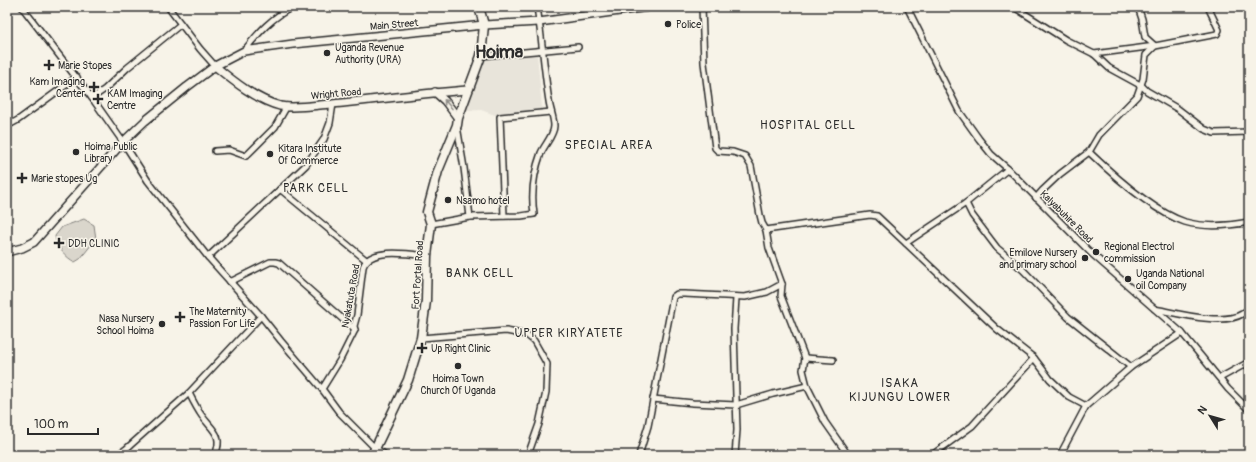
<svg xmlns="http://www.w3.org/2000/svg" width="1256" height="462" font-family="Pangolin,sans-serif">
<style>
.built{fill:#e8e4da}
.green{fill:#dad6cc;stroke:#82807c}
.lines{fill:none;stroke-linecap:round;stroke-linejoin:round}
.street-casing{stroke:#2b2b2b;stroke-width:8}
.secondary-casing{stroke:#2b2b2b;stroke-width:10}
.primary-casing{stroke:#2b2b2b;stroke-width:11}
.street{stroke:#f7f3e8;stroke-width:5}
.secondary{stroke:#f7f3e8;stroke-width:7}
.primary{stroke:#f7f3e8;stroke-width:8}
.oneway{stroke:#918f8a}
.poi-dot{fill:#2b2b2b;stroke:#f7f3e8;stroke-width:1.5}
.labels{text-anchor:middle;stroke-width:3;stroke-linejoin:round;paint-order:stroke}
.street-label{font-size:10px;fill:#2b2b2b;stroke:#f7f3e8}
.poi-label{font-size:10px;fill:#2b2b2b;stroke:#f7f3e8;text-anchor:start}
.quarter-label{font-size:12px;letter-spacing:1px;fill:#2b2b2b;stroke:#f7f3e8}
.town-label{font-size:18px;font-weight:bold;fill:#2b2b2b;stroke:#f7f3e8}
</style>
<rect width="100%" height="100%" fill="#f7f3e8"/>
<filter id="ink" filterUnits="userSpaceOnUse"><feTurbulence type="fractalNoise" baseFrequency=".025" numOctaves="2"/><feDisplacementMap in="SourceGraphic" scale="8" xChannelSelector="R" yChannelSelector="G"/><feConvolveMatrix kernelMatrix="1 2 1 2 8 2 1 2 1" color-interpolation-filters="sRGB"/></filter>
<g filter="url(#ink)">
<path class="built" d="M537 53 542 109 495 115 481 110 460 111 482 60Z"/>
<path class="green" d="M84 219 94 225 96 239 80 259 75 262C66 258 56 246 55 236L62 227Z"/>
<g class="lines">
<defs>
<g id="street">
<path d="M22 7 92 98 123 142 148 181 208 257 261 316 281 341 322 389 339 412 375 448 386 455"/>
<path d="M168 7 200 49 215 66"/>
<path d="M702 7 704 63 715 148 718 151 733 152 745 156 751 166 760 215 762 223 766 230 769 248 782 284 781 296 805 358 803 370 807 386 825 422 848 455"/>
<path d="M907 7 959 111 979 139 991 154 1008 169 1091 253 1182 333 1228 389 1249 410"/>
<path d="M1014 7 1066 40 1094 54 1109 68 1142 86 1147 91 1178 109 1204 129 1214 133 1249 132"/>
<path d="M244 51C258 33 272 17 293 7"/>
<path d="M1094 54 1155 46 1217 34 1219 30 1208 7"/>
<path d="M481 56 578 47"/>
<path d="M92 98 105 89 127 68 181 24"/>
<path d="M7 126 18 120 77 77"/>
<path d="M457 126 464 168 470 217"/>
<path d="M215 151 229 150 246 156 275 127 287 106"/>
<path d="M1089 152C1113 175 1154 212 1185 222 1206 228 1228 226 1249 222"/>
<path d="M280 189 366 260"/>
<path d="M1036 198 1043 190 1060 174 1089 152 1099 135 1137 96 1143 79 1146 55 1155 46 1145 37 1142 19 1138 7"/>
<path d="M966 203 972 215 997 248 1023 270 1068 317 1131 367"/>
<path d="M504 216 500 117 551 112"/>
<path d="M431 224 470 217 521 216 534 214C531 194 534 172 541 153 545 144 554 135 554 126 554 118 550 109 549 101 544 70 542 38 537 7"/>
<path d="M766 230 870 215 877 216 997 329 1034 358 1050 379 1069 397 1086 406"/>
<path d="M906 243 966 203 1008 169"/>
<path d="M208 257 306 165 324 139 330 123 333 104"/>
<path d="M230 282 270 262H275L279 263 355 330"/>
<path d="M1155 309C1176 313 1223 326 1242 314 1244 313 1247 310 1249 308"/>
<path d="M421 338 506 331 527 335 534 341 547 364 546 392 539 424 528 455"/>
<path d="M805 358 833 360"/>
<path d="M1220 378 1249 362"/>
<path d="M322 389 340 360 355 330 354 326 357 315 363 267C369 247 410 254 427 256"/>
<path d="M189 393C193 401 197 409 202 416 212 430 224 435 215 455"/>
<path d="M653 399 693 403 736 405 773 394 807 386"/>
<path d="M117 455 126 449 189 393 261 316"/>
<path d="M639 455 648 426 673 297 677 294H684L745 297 767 292 782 284"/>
<path d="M735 455 737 430 734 329 736 298"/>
<path d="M932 455 972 426 1034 358"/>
<path d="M1060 455 1086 406 1131 367 1182 333"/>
</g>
<g id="secondary">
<path d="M215 66C233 81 257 100 280 106 295 109 316 105 332 104 377 100 423 93 468 90"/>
<path d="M435 92 445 101 458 118"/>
<path d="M7 252 22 248 34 242 123 142 145 121 187 87 215 66 244 51 293 44 394 34 484 25 539 22 649 7"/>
</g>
<path id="primary" d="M372 455 408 380 421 338 426 301 427 256 431 224 427 212 438 171 457 125 458 118 481 56 484 25 479 7"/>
</defs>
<use href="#street" class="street-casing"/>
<use href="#secondary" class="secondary-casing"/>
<use href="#primary" class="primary-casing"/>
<use href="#street" class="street"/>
<use href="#secondary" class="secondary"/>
<use href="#primary" class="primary"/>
</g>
<defs><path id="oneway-shaft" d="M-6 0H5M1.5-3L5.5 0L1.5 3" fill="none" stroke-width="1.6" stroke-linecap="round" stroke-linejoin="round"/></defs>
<use class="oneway" href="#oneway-shaft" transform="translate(448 104) rotate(-131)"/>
</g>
<g class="poi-dot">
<circle cx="668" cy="24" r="4"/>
<circle cx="327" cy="53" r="4"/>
<path d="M47 59h4v4h4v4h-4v4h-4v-4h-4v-4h4z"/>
<path d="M92 81h4v4h4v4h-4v4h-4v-4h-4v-4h4z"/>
<path d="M96 93h4v4h4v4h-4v4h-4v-4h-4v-4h4z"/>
<circle cx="76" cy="152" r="4"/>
<circle cx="270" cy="154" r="4"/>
<path d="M20 172h4v4h4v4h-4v4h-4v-4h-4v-4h4z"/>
<circle cx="448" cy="200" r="4"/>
<path d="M57 237h4v4h4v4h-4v4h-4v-4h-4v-4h4z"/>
<circle cx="1096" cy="252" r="4"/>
<circle cx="1085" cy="258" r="4"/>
<circle cx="1128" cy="279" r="4"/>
<path d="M178 311h4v4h4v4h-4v4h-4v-4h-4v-4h4z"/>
<circle cx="162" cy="324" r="4"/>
<path d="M420 342h4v4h4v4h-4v4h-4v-4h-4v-4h4z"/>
<circle cx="458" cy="366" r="4"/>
</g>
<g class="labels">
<g class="street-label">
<text transform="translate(394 24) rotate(-5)" y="4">Main Street</text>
<text transform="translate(336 93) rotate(-5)" y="4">Wright Road</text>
<text transform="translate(1067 216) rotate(45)" y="4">Kalyabuhire Road</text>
<text transform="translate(417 275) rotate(-86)" y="4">Fort Portal Road</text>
<text transform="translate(350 296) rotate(-80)" y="4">Nyakatuta Road</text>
</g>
<g class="poi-label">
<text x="676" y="28">Police</text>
<text x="335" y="51">Uganda Revenue<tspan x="335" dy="12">Authority (URA)</tspan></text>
<text x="58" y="69">Marie Stopes</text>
<text x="85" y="85" text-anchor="end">Kam Imaging<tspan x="85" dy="12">Center</tspan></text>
<text x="107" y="97">KAM Imaging<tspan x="107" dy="12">Centre</tspan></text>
<text x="84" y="150">Hoima Public<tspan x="84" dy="12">Library</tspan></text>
<text x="278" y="152">Kitara Institute<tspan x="278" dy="12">Of Commerce</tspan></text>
<text x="31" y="182">Marie stopes Ug</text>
<text x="456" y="204">Nsamo hotel</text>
<text x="68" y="247">DDH CLINIC</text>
<text x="1104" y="250">Regional Electrol<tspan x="1104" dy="12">commission</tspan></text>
<text x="1077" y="256" text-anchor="end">Emilove Nursery<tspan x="1077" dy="12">and primary school</tspan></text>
<text x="1136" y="277">Uganda National<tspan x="1136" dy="12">oil Company</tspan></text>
<text x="189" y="315">The Maternity<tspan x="189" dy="12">Passion For Life</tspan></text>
<text x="154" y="322" text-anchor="end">Nasa Nursery<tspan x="154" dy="12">School Hoima</tspan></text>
<text x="431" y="352">Up Right Clinic</text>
<text x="458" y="382" text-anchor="middle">Hoima Town<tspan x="458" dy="12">Church Of Uganda</tspan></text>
</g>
<g class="quarter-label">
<text x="808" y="129">HOSPITAL CELL</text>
<text x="609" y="149">SPECIAL AREA</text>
<text x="316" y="192">PARK CELL</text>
<text x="480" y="277">BANK CELL</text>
<text x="569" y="337">UPPER KIRYATETE</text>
<text x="900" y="387">ISAKA<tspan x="900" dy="14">KIJUNGU LOWER</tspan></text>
</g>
<g class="town-label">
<text x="499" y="58">Hoima</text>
</g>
</g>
<rect width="1256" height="462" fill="none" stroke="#f7f3e8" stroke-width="24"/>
<rect x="12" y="12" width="1232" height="438" fill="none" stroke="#2b2b2b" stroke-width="1.5" filter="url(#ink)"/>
<g transform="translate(1210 416) rotate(307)" stroke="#f7f3e8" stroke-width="3" paint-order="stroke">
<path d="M0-3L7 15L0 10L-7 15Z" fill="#2b2b2b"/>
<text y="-6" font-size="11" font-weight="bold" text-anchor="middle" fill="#2b2b2b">N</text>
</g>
<path d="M28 428v6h70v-6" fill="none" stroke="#2b2b2b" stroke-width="2"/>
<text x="34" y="428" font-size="12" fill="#2b2b2b" stroke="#f7f3e8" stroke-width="3" paint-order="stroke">100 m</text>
</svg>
